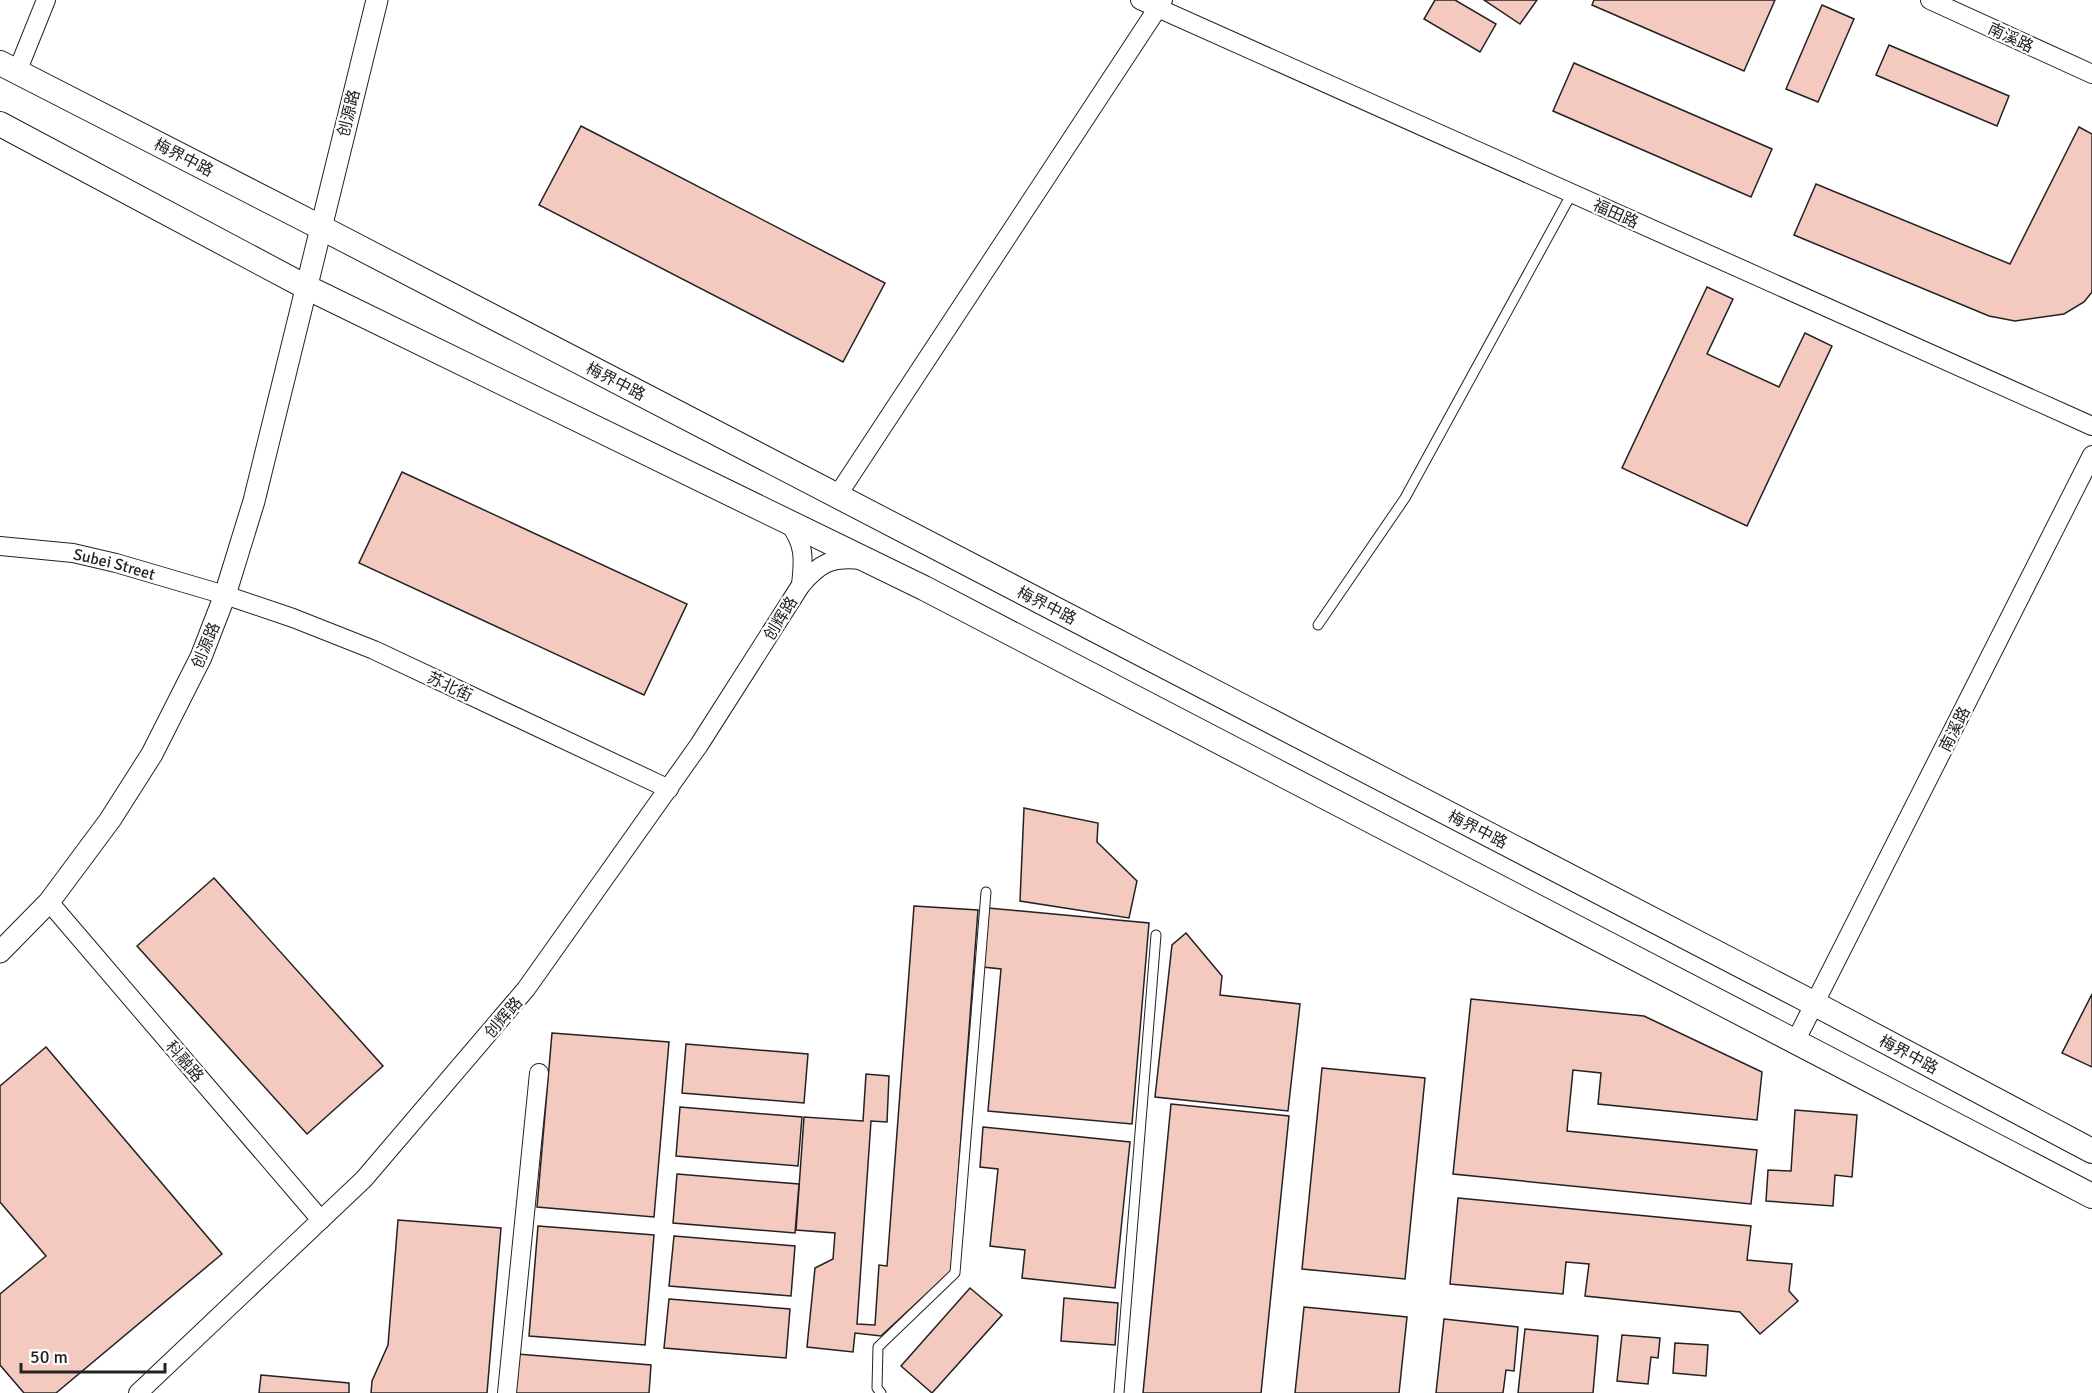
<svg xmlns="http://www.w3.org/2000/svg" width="2092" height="1393" font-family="Signika,'Noto Sans SC',sans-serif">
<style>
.building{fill:#f3c9c0;stroke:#222;stroke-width:1.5}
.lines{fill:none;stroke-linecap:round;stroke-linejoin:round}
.service-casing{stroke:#222;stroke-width:11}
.minor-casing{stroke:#222;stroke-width:20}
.tertiary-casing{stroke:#222;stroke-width:23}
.secondary-casing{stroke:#222;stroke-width:26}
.service{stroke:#fff;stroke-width:9}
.minor{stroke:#fff;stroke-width:18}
.tertiary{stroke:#fff;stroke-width:21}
.secondary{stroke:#fff;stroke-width:24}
.labels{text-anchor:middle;stroke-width:4.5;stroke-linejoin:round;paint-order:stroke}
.street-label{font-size:16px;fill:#222;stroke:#fff}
</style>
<rect width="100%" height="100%" fill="#fff"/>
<g class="building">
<path d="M1435 0H1455L1496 24 1480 52 1424 19Z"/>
<path d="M1484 0H1537L1520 24Z"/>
<path d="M1594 0H1775L1744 71 1592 5Z"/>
<path d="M1822 5 1854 19 1818 102 1786 89Z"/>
<path d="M1889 45 2009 96 1997 126 1876 75Z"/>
<path d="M1574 63 1772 149 1751 197 1553 111Z"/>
<path d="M581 126 885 283 843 362 539 205Z"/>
<path d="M2079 127 2092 134V292L2084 302 2064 314 2015 321 1989 316 1794 235 1816 184 2010 264Z"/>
<path d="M1707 287 1733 299 1707 354 1779 387 1805 333 1832 346 1747 526 1622 468Z"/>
<path d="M402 472 687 604 644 695 359 563Z"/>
<path d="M1024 808 1098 823 1097 842 1137 881 1129 918 1020 901Z"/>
<path d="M214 878 383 1066 307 1134 137 946Z"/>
<path d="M914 906 978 910 951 1271 881 1336 855 1333 853 1352 807 1347 815 1268 833 1259 835 1233 796 1230 804 1117 863 1121 866 1074 889 1076 887 1122 871 1121 857 1324 875 1325 879 1265 887 1266Z"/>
<path d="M988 908 1149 923 1132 1124 988 1111 1001 969 983 967Z"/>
<path d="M1186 933 1222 976 1220 995 1300 1004 1288 1111 1155 1097 1172 945Z"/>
<path d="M2092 994V1067L2062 1053Z"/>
<path d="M1471 999 1644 1016 1762 1072 1757 1120 1598 1104 1601 1073 1573 1070 1567 1131 1757 1150 1751 1204 1453 1174Z"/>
<path d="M552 1033 669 1042 654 1217 537 1207Z"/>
<path d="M686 1044 808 1054 804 1103 682 1093Z"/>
<path d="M46 1047 222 1254 56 1393H24L0 1365V1294L46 1256 0 1202V1086Z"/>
<path d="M1322 1068 1425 1078 1405 1279 1302 1269Z"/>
<path d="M1171 1104 1289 1116 1261 1393H1143Z"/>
<path d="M680 1107 802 1117 798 1166 676 1156Z"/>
<path d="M1795 1110 1857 1115 1852 1177 1835 1175 1833 1206 1766 1201 1768 1170 1791 1171Z"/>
<path d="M983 1127 1130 1142 1115 1288 1022 1278 1025 1250 990 1246 998 1169 980 1167Z"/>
<path d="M677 1174 799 1184 795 1233 673 1223Z"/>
<path d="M1458 1198 1751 1226 1747 1260 1792 1264 1789 1291 1798 1301 1760 1334 1740 1312 1585 1296 1589 1264 1566 1262 1563 1294 1450 1284Z"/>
<path d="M398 1220 501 1228 487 1393H371L372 1381 388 1345Z"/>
<path d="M538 1226 654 1235 645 1345 529 1336Z"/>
<path d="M674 1236 795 1246 791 1296 669 1286Z"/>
<path d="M970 1288 1002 1315 932 1393 901 1366Z"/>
<path d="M1064 1298 1118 1303 1115 1345 1061 1341Z"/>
<path d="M669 1299 790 1309 786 1358 664 1348Z"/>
<path d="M1304 1307 1407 1317 1399 1393H1295Z"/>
<path d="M1444 1319 1518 1327 1514 1371 1506 1370 1503 1393H1436Z"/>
<path d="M1525 1329 1598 1336 1593 1393H1518Z"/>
<path d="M1622 1335 1660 1338 1658 1358 1651 1357 1648 1384 1617 1381Z"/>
<path d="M1675 1343 1708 1345 1706 1376 1673 1373Z"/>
<path d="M517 1354 651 1365 649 1393H514Z"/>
<path d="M261 1375 349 1383V1393H259Z"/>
</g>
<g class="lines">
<defs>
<g id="service">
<path d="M1318 625 1405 498 1572 193"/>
<path d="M881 1393 877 1388 878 1347 955 1273 986 892"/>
<path d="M1119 1393 1156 935"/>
</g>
<g id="minor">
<path d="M1140 0 2092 426"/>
<path d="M1930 0 2092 74"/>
<path d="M17 72 46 0"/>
<path d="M837 496 1163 0"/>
<path d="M788 522C805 544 804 558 801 585 820 563 831 557 861 560"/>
<path id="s1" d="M0 546 73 553 116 563 225 595 293 618 374 650 669 789"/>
<path d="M49 902 321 1220"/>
<path d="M1795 1042 2092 455"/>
<path d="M138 1393 364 1179 526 989 699 745 801 585"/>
<path d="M507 1393 539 1073"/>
</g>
<path id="tertiary" d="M0 952 49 902 110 820 152 754 201 657 225 595 254 501 377 0"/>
<g id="secondary">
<path d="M0 63 320 227 1815 1004 2092 1151"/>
<path d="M0 124 306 287 924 588 2092 1196"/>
</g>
</defs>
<use href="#service" class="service-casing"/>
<use href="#minor" class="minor-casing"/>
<use href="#tertiary" class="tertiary-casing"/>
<use href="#secondary" class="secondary-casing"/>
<use href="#service" class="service"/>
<use href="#minor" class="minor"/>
<use href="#tertiary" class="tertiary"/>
<use href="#secondary" class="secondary"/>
</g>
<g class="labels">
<g class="street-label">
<text transform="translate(2011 37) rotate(25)" y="6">南溪路</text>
<text transform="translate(348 113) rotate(-76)" y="6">创源路</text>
<text transform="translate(184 157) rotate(27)" y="6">梅界中路</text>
<text transform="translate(1616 213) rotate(24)" y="6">福田路</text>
<text transform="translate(616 381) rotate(27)" y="6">梅界中路</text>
<text dy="6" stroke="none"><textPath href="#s1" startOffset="116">Subei Street</textPath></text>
<text transform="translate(1047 605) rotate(27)" y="6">梅界中路</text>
<text transform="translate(780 618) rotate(-58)" y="6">创辉路</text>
<text transform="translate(205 645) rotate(-67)" y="6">创源路</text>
<text transform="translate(450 686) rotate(25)" y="6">苏北街</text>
<text transform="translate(1954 729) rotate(-63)" y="6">南溪路</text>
<text transform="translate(1478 829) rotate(27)" y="6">梅界中路</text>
<text transform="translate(503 1017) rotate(-49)" y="6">创辉路</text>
<text transform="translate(1909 1054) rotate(28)" y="6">梅界中路</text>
<text transform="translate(185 1061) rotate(49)" y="6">科融路</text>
</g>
</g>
<path d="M21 1363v9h144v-9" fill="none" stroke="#222222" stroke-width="3"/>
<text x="30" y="1363" font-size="18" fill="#222222" stroke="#ffffff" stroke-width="4.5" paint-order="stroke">50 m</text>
</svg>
